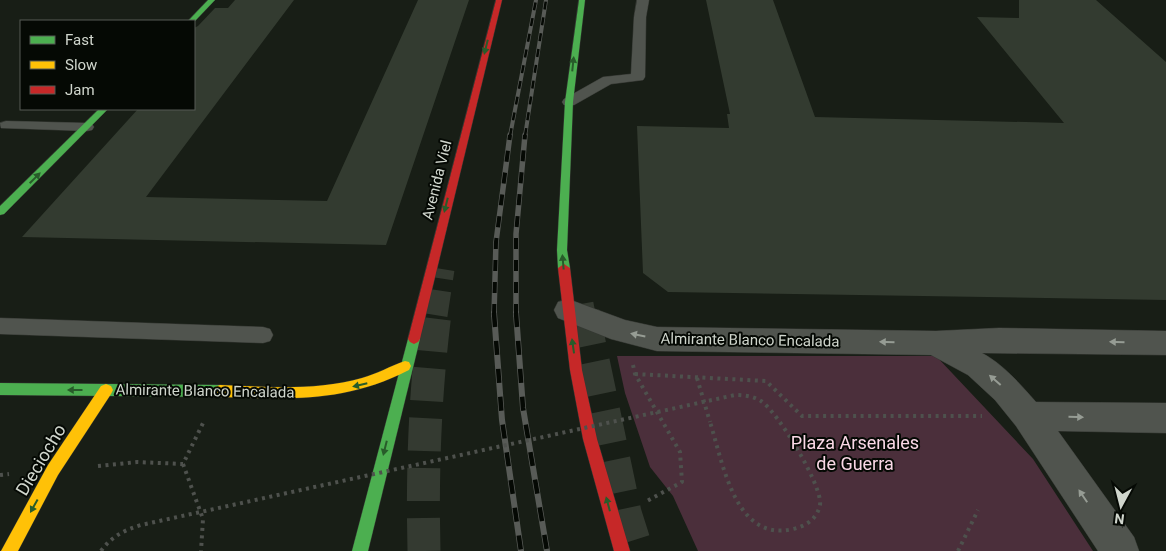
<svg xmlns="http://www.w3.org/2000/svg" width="1166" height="551" font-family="Roboto,sans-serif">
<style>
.green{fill:#4b2f3b}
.building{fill:#333b30}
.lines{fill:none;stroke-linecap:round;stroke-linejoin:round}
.highway-tunnel-far1{stroke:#343a31;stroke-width:25;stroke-dasharray:25 12;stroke-linecap:butt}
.highway-tunnel{stroke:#343a31;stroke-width:33;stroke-dasharray:33 17;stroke-linecap:butt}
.lane-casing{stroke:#353833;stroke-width:1}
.street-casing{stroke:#353833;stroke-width:1}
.fast-casing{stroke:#353833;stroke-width:1}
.slow-casing{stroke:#353833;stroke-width:1}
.jam-casing{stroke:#353833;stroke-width:1}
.path{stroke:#4e514d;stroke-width:4;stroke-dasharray:3 4.5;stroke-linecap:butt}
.lane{fill:#50544e;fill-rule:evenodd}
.street{fill:#50544e;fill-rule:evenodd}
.fast{fill:#4caf50;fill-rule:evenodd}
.slow{fill:#ffc107;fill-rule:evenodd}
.jam{fill:#c62828;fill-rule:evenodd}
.rail-far2-casing{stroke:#585b57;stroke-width:4}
.rail-far1-casing{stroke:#585b57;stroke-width:5.5}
.rail-casing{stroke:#585b57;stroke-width:6}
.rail-far2{stroke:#050904;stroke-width:2.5;stroke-dasharray:8;stroke-linecap:butt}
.rail-far1{stroke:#050904;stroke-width:4;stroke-dasharray:11;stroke-linecap:butt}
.rail{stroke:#050904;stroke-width:4.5;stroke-dasharray:14;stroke-linecap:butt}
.path-bridge{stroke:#4e514d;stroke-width:4;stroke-dasharray:3 4.5;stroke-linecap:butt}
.oneway{fill:#285c2a}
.oneway2{fill:#969c94}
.labels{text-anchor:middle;stroke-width:4;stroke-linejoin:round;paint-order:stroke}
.street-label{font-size:15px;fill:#d0d6cd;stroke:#050904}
.near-park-label{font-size:18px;fill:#fad8e6;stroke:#050904}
.near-street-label{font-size:18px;fill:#d0d6cd;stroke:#050904}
</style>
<rect width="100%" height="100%" fill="#181e16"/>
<path class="green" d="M617 356H936L1033 459 1093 551H698L673 496 650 467 625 393Z"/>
<g class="building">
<path d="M235 0H294L146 197 327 201 418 0H469L386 245 22 237 138 109H194V28L198 26 215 8H228Z"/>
<path d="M706 0H773L815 117 1064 123 977 17 1019 18V0H1096L1166 62V300L668 292 643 273 637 126 729 128 727 114H730Z"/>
</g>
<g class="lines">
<g class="highway-tunnel-far1">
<path d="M581 304 583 315"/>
<path d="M435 315 442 269"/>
</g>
<g class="highway-tunnel">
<path d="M583 313 625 513 637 551"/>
<path d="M424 551C422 471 425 392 435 313"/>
</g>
<defs>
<g id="lane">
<path d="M637 0H649L646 17 645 77 643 80 611 84 574 105H564L562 102 564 99 603 77 631 74 634 17Z"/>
<path d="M6 121 87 123 92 124 94 127 92 130 87 131 1 128 0 123Z"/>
<path d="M0 318 263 327 270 329 273 335 270 341 263 343 0 334Z"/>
</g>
<path id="street" d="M568 299 625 320 657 327 936 331 999 328 1166 331V355L982 353C1003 364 1020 384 1036 402L1166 403V433L1058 431 1134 537 1139 551H1098L1016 426 995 400 968 375 931 355 657 351 611 339 558 318 554 310 558 302Z"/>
<g id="fast">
<path d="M208 0H215L194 22 188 21Z"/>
<path d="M579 0H585L573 102 567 250 570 268 564 272 558 268 557 250 565 102Z"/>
<path d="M99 109H108L4 214 0 215V206Z"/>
<path d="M414 334 418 336 420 339 368 551H352L408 339 410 336Z"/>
<path d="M0 383 220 385 225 387 227 391 225 395 220 397 0 395Z"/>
</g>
<g id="slow">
<path d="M405 361 409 362 411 366 409 370C344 403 291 399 220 397L215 395 213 391 215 387 220 385C268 387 316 391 362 378 377 374 390 366 405 361Z"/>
<path d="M106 384 111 386 113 390 111 394 58 475 18 551H1L48 465 101 386Z"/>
</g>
<g id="jam">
<path d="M496 0H502L420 339 418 342 414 344 410 342 408 339Z"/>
<path d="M564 264 570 268 582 370 597 439 630 551H614L583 439 570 370 558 268Z"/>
</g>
</defs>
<use href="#lane" class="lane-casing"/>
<use href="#street" class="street-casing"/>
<use href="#fast" class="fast-casing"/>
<use href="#slow" class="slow-casing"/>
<use href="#jam" class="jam-casing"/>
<g class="path">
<path d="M633 365 635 374 680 452 682 482 645 502"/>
<path d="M635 374 766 381 802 416H982"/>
<path d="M697 378 710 422"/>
<path d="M183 464 203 519 201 551"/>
<path d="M98 466 137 462 183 464 203 423"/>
<path d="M0 475 9 474"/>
<path d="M958 551 978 510"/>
</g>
<use href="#lane" class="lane"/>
<use href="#street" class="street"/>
<use href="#fast" class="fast"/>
<use href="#slow" class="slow"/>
<use href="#jam" class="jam"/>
<defs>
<g id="rail-far2">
<path d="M510 136 536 0"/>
<path d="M525 136 546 0"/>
</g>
<g id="rail-far1">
<path d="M494 315 496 242 510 135"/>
<path d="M516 315V234L525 135"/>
</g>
<g id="rail">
<path d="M494 313 502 420 521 551"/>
<path d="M516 313 523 408 547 551"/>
</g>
</defs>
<use href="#rail-far2" class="rail-far2-casing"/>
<use href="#rail-far1" class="rail-far1-casing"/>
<use href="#rail" class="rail-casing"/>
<use href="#rail-far2" class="rail-far2"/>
<use href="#rail-far1" class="rail-far1"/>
<use href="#rail" class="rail"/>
<path class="path-bridge" d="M101 551C111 537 124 530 141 525L735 395C744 395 753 396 761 401 777 411 823 486 820 505 817 519 806 526 793 529 735 543 723 463 710 422"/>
</g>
<defs><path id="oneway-solid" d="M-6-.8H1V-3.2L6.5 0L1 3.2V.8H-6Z" transform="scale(1.25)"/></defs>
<g class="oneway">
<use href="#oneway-solid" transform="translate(486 47) rotate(104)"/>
<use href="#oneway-solid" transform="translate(573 64) rotate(-84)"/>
<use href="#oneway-solid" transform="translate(35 178) rotate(-45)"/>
<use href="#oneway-solid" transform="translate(446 205) rotate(104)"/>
<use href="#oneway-solid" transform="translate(563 262) rotate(-95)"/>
<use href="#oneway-solid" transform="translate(573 346) rotate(-98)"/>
<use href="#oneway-solid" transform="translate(360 385) rotate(167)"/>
<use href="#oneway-solid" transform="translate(75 390) rotate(-180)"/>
<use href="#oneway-solid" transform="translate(385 448) rotate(104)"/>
<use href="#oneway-solid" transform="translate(608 504) rotate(-105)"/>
<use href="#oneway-solid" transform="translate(34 506) rotate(119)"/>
</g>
<g class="oneway2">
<use href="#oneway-solid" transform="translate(638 335) rotate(-168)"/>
<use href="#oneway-solid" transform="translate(887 342) rotate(-179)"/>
<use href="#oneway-solid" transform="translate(1117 342) rotate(-179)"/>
<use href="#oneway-solid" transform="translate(995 380) rotate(-139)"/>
<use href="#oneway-solid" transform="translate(1076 417) rotate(1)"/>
<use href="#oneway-solid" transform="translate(1083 496) rotate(-124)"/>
</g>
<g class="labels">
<g class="street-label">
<text transform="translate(437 180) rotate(-76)" y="5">Avenida Viel</text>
<text transform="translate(750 340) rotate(1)" y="5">Almirante Blanco Encalada</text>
<text transform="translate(205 391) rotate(1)" y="5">Almirante Blanco Encalada</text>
</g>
<g class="near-park-label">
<text x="855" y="449">Plaza Arsenales<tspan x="855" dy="21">de Guerra</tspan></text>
</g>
<g class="near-street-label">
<text transform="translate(41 460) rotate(-59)" y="6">Dieciocho</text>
</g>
</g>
<rect x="20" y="20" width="175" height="90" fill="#050904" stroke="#565b54"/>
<rect x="30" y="36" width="25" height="8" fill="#4caf50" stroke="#565b54"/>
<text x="65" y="45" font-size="15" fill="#d0d6cd">Fast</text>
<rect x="30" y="61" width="25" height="8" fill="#ffc107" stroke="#565b54"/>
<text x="65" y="70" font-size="15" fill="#d0d6cd">Slow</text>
<rect x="30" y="86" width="25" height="8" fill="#c62828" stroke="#565b54"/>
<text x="65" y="95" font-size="15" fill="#d0d6cd">Jam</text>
<g transform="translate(1121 506) rotate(187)" stroke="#050904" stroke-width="4" paint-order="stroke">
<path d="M0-4L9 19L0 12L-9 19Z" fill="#d0d6cd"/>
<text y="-8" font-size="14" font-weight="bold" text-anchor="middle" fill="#d0d6cd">N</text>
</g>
</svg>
